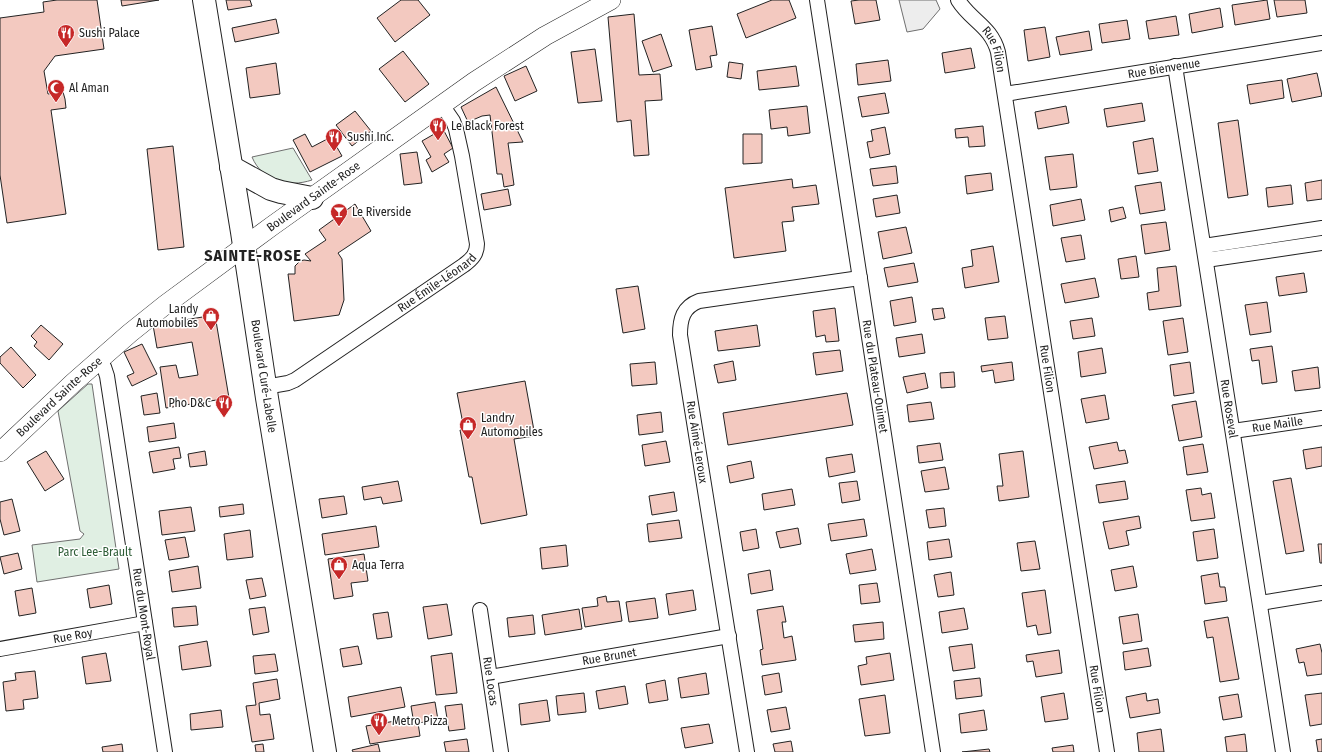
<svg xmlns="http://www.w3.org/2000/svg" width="1322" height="752" font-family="'Fira Sans Condensed',sans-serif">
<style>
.green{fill:#e0efe3;stroke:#6f6f6f}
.parking{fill:#ededed;stroke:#6f6f6f}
.building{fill:#f3c9c0;stroke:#222}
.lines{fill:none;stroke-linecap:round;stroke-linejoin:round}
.street-casing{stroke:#222;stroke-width:16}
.secondary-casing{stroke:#222;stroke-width:20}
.primary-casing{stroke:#222;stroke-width:24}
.street{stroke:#fff;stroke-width:14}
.secondary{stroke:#fff;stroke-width:19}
.primary{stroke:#fff;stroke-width:22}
.labels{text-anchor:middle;stroke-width:3;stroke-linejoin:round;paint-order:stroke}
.poi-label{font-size:12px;fill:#222;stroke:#fff;text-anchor:start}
.street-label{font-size:12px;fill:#222;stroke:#fff}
.park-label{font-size:12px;fill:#2f5e38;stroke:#fff}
.district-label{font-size:16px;font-weight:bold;letter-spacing:1px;fill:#222;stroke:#fff}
</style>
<rect width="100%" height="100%" fill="#fff"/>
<g class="green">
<path d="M293 148 312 180C288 188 262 181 252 157Z"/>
<path d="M88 384H92L119 569 37 582 32 545 80 539 84 534 80 531 58 411Z"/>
</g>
<path class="parking" d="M899 0H936L940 9 923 29 907 32Z"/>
<g class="building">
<path d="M57 0H97L104 49 55 56 44 71 48 94 63 92 65 99 66 108 51 110 66 214 7 223 0 175V18L44 12 43 2Z"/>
<path d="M121 0H159L122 6Z"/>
<path d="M226 0H250L252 6 228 10Z"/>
<path d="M401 0H418L430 15 395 42 377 18Z"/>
<path d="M772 0H789L796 18 746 38 737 14Z"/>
<path d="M859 0H876L880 20 855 24 851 1Z"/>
<path d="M1267 0 1270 19 1235 25 1232 5Z"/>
<path d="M1274 0H1305L1307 13 1277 17Z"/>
<path d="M1220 8 1223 27 1192 33 1189 14Z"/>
<path d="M634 14 639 75 660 74 662 100 645 101 649 155 634 156 631 120 617 122 608 17Z"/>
<path d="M1176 16 1179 35 1149 39 1146 21Z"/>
<path d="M276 19 279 33 235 42 232 28Z"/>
<path d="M1127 20 1130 39 1102 43 1099 24Z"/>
<path d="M712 26 717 55 710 56 712 67 696 70 689 30Z"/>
<path d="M1045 27 1050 57 1028 61 1024 30Z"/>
<path d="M1089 31 1092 50 1060 55 1056 37Z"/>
<path d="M661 34 672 66 653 72 642 41Z"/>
<path d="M971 48 975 68 945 73 942 53Z"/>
<path d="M595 49 602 101 578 103 571 52Z"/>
<path d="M403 51 429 84 405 102 379 69Z"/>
<path d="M888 60 891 81 858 85 856 64Z"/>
<path d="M729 62 743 64 741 79 727 77Z"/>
<path d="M276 63 280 94 250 98 246 68Z"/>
<path d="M526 66 537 91 515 101 504 76Z"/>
<path d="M796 66 799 86 759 90 757 71Z"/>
<path d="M1317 73 1322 96 1292 102 1287 79Z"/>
<path d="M1282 80 1284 98 1250 104 1247 85Z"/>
<path d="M496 87 523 142 508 143 514 185 504 187 502 174H497L490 115 482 116 468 122 461 107Z"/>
<path d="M885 93 889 113 862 117 858 97Z"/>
<path d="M1142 103 1145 121 1107 127 1104 109Z"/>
<path d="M807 106 810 133 788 136 787 127 771 129 769 110Z"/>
<path d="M1066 106 1069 123 1038 129 1035 112Z"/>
<path d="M355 111 371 131 352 146 336 125Z"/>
<path d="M1238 120 1248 195 1228 198 1218 123Z"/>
<path d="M983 126 985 146 969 147 968 137 956 138 955 129Z"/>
<path d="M885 127 890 154 870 158 867 142 873 141 871 130Z"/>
<path d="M443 129 453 148 444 154 449 162 432 172 426 160 431 157 422 141Z"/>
<path d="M305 134 312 147 331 137 342 156 310 172 293 140Z"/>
<path d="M743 134H762V163L743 164Z"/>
<path d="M1153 138 1158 171 1138 174 1133 142Z"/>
<path d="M173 146 184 247 158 250 147 149Z"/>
<path d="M417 152 422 183 404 185 400 154Z"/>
<path d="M1073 154 1077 187 1050 190 1045 157Z"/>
<path d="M896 166 898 183 873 186 870 169Z"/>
<path d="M991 173 993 190 967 194 965 176Z"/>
<path d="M792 179 793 188 816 185 819 204 792 207 794 221 782 222 786 251 734 258 725 188Z"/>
<path d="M1322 180V199L1307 201 1305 183Z"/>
<path d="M1161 182 1165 210 1140 214 1135 186Z"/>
<path d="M1291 185 1293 204 1268 207 1266 188Z"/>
<path d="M508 189 511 205 484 210 481 194Z"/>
<path d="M897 195 900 213 876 217 873 199Z"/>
<path d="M1081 199 1085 220 1053 226 1050 205Z"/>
<path d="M355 204 371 231 338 253 342 259 344 300 339 315 294 321 288 274H295V266L300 261 304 260 311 261 305 254 326 240 319 230Z"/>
<path d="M1123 207 1126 218 1111 222 1109 210Z"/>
<path d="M1166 222 1170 250 1145 254 1141 225Z"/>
<path d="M906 227 912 253 883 259 878 232Z"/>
<path d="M1081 235 1085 259 1066 262 1061 238Z"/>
<path d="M993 246 999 282 965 288 962 268 973 266 971 250Z"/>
<path d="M1136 256 1139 277 1121 279 1118 259Z"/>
<path d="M914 263 918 282 888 287 884 268Z"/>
<path d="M1176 266 1181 306 1149 310 1147 293 1159 291 1157 268Z"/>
<path d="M1304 273 1307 292 1279 296 1276 277Z"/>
<path d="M1095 278 1099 297 1065 303 1061 284Z"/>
<path d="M638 286 645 329 623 333 616 289Z"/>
<path d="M912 297 916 322 894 326 890 301Z"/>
<path d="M1267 302 1271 332 1250 335 1245 305Z"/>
<path d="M835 308 839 341 826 342 825 335 816 337 813 311Z"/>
<path d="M943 308 945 318 934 320 932 309Z"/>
<path d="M215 315 229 398 166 408 160 367 176 365 179 378 198 375 192 342 157 348 153 325Z"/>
<path d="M1005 316 1008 338 988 340 985 318Z"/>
<path d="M1092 318 1095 336 1073 339 1070 321Z"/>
<path d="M1183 318 1188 352 1168 355 1163 321Z"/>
<path d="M41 325 63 344 49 360 34 346 37 342 31 336Z"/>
<path d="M757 325 760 346 718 351 715 331Z"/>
<path d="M922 334 925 353 899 357 896 338Z"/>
<path d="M142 344 157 374 132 386 127 376 134 373 124 352Z"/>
<path d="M1272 346 1277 382 1262 384 1259 360 1252 361 1250 349Z"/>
<path d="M11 347 36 375 23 388 0 363V357Z"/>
<path d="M1102 348 1106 373 1081 377 1078 352Z"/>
<path d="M840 350 843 371 816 375 813 353Z"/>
<path d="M733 361 736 380 718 383 714 365Z"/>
<path d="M655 362 657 384 632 386 630 364Z"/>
<path d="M1012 362 1014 380 995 383 993 370 982 372 981 366Z"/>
<path d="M1190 362 1194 393 1174 396 1170 365Z"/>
<path d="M1318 367 1320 388 1295 391 1292 371Z"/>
<path d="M954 372 955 387 941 388 940 373Z"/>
<path d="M925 373 928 388 907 393 903 377Z"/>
<path d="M525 381 535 436 514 439 527 515 481 524 472 477H469L460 430 464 429 457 393Z"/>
<path d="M157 393 160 413 144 415 141 396Z"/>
<path d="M847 393 853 425 728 445 723 413Z"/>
<path d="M1105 395 1109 419 1086 423 1081 399Z"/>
<path d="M1196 401 1202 437 1179 441 1172 405Z"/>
<path d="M931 402 934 419 909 422 907 405Z"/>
<path d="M661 412 663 432 639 435 637 415Z"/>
<path d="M174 423 176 438 149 442 147 427Z"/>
<path d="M666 441 670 462 645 466 642 445Z"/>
<path d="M1117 442 1119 451 1125 450 1128 463 1094 469 1089 447Z"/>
<path d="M940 443 943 460 919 463 917 446Z"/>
<path d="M1203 444 1208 472 1187 475 1183 447Z"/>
<path d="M179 447 181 458 173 459 175 469 153 473 149 452Z"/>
<path d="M1322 447V466L1306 469 1303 450Z"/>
<path d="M46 451 64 479 45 491 27 462Z"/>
<path d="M205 451 207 465 190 467 188 454Z"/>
<path d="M1023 451 1029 497 999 501 997 486H1003L999 454Z"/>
<path d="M852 454 855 472 829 477 826 458Z"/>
<path d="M751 461 754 478 730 483 727 466Z"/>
<path d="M945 467 949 489 925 492 921 471Z"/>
<path d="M1291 478 1304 551 1286 554 1273 481Z"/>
<path d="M398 481 402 501 383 504 381 497 364 500 362 487Z"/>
<path d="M857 481 860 500 842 503 839 483Z"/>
<path d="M1125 481 1128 499 1099 503 1096 485Z"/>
<path d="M1201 488 1202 495 1211 493 1215 518 1191 521 1186 490Z"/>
<path d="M792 489 795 505 764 510 762 494Z"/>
<path d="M674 492 677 511 652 515 649 496Z"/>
<path d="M344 496 347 514 322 518 319 499Z"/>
<path d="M12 499 20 531 4 535 0 519V502Z"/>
<path d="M243 504 244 514 220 517 219 507Z"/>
<path d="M191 507 195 531 162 535 159 511Z"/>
<path d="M944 508 946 526 929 528 926 510Z"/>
<path d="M1139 516 1141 528 1126 531 1129 545 1109 549 1103 522Z"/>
<path d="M864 519 867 536 831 541 828 524Z"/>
<path d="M679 520 682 538 649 542 647 524Z"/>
<path d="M376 526 379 547 325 555 322 534Z"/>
<path d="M798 528 801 544 780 548 776 532Z"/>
<path d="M756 529 759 548 743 551 740 532Z"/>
<path d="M1214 529 1218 558 1197 561 1193 532Z"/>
<path d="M250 530 253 557 227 560 224 534Z"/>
<path d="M185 537 189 557 169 560 165 540Z"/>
<path d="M949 539 952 557 929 560 927 542Z"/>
<path d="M1035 541 1040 569 1021 571 1017 543Z"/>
<path d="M1318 544H1322V563H1320Z"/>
<path d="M566 545 568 566 542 569 540 548Z"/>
<path d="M872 549 876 570 850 574 846 554Z"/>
<path d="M18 553 22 569 4 574 0 557Z"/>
<path d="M364 554 368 581 351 583 353 596 334 599 328 559Z"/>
<path d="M198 566 201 588 172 592 169 571Z"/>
<path d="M1133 566 1137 587 1115 591 1111 570Z"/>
<path d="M770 570 773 590 751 594 748 574Z"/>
<path d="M951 572 954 595 938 597 934 575Z"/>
<path d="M1218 573 1220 587H1225L1227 601 1205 604 1201 576Z"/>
<path d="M262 578 266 596 250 599 246 580Z"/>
<path d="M877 583 880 602 861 604 859 585Z"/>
<path d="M109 585 112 604 90 608 87 589Z"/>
<path d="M32 588 36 613 19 616 15 591Z"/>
<path d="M693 590 696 610 669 615 666 594Z"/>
<path d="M1045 590 1051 633 1038 635 1036 625 1027 627 1022 593Z"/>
<path d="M606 596 607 602 619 601 622 621 585 627 582 608 598 606 597 598Z"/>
<path d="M655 598 658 618 629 622 626 602Z"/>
<path d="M447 604 452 635 428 639 423 607Z"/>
<path d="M196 606 198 625 174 627 172 608Z"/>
<path d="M783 606 786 622H782L784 638 792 636 796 660 762 665 760 650 763 649 757 610Z"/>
<path d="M265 607 269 632 253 635 249 609Z"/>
<path d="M964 608 968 629 942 633 939 612Z"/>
<path d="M579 609 582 629 545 635 542 615Z"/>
<path d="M388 612 392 637 377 639 373 614Z"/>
<path d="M1138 614 1142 641 1123 644 1119 617Z"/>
<path d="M533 615 535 634 509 637 507 618Z"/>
<path d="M1228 617 1239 679 1220 682 1213 637 1207 638 1204 621Z"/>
<path d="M883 622 884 639 855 642 853 625Z"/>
<path d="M207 641 211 666 182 670 179 646Z"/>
<path d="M972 644 975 668 953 671 949 647Z"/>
<path d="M1320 644 1322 653V674L1307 676 1304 662 1299 663 1296 649Z"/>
<path d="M358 646 362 664 343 667 340 649Z"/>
<path d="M1148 648 1151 666 1125 670 1123 652Z"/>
<path d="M1059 650 1062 673 1036 677 1033 661 1027 662 1026 655Z"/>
<path d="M106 653 111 681 86 684 82 657Z"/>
<path d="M452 653 457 693 436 695 431 656Z"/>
<path d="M890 653 894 680 861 685 858 666 867 664 866 657Z"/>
<path d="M275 654 278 671 255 674 253 656Z"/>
<path d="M35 671 38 698 23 700 24 709 6 711 3 682 16 680 15 673Z"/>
<path d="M706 673 709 694 681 698 678 678Z"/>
<path d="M779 673 782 692 765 695 762 676Z"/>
<path d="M980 678 982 696 956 699 954 681Z"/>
<path d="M277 679 280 699 259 703 260 715 270 714 274 739 252 742 246 706 256 705 253 683Z"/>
<path d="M665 680 668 700 649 703 646 684Z"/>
<path d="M625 686 628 704 599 709 596 691Z"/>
<path d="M401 687 405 707 351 717 348 697Z"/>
<path d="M584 693 586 712 558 715 556 696Z"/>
<path d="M1064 693 1068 719 1045 722 1041 697Z"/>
<path d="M1146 693 1147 701 1158 699 1160 713 1130 718 1126 697Z"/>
<path d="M1322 693V724L1310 726 1305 695Z"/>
<path d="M1238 694 1242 717 1223 720 1219 697Z"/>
<path d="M885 695 890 733 865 736 859 699Z"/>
<path d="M547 700 550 721 521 725 519 704Z"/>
<path d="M435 702 438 720 418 723 420 736 370 744 366 726 413 718 411 706Z"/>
<path d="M462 704 465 729 449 731 445 706Z"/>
<path d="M786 707 790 729 771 732 767 710Z"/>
<path d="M221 710 223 727 191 730 190 714Z"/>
<path d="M984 710 987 730 961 733 959 714Z"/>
<path d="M709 724 713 743 685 748 681 728Z"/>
<path d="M1161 729 1164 752H1139L1137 733Z"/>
<path d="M1245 734 1247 752H1227L1225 737Z"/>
<path d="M467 739 469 752H446L444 742Z"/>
<path d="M1322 739V752H1318L1316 740Z"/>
<path d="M791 741 793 752H775L773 744Z"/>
<path d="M122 744 123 752H103L102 747Z"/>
<path d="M263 744 264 752H256L255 745Z"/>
<path d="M378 744 380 752H353L352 750Z"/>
<path d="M1073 745 1074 752H1053L1052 748Z"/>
<path d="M989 749 990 752H962Z"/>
</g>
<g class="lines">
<defs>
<g id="street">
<path id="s1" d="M817 0 933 752"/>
<path id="s2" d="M958 0C971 21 991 26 998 52L1107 752"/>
<path id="s3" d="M1175 66 1283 752"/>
<path id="s4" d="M1005 94 1322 43"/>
<path d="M1204 246 1322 228"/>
<path d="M1206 260 1322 243"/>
<path id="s5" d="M99 360 104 367 107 376 165 752"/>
<path id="s6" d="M265 387 288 383 295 380 464 265C472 259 477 254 477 244L462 156 456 129 453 121 442 105"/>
<path id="s7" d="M1233 431 1322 418"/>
<path d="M1260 603 1322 593"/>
<path id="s8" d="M480 610 501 752"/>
<path id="s9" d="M0 649 145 623"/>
<path id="s10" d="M490 677 729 636"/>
<path d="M747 752 680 335C680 319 683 307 699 301L860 278"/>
</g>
<g id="secondary">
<path id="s11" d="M0 452 73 383 130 333 165 305 272 226 474 82 545 36 611 0"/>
</g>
<g id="primary">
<path id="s12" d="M204 0 242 232 267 398 325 752"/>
<path d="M231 167 271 189 281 192 312 198"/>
</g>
</defs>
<use href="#street" class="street-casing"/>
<use href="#secondary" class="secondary-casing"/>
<use href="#primary" class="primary-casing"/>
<use href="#street" class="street"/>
<use href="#secondary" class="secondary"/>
<use href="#primary" class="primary"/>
</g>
<defs>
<symbol id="restaurant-pin" viewBox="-11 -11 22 30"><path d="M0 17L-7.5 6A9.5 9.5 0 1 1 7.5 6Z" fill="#c62828" stroke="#fff"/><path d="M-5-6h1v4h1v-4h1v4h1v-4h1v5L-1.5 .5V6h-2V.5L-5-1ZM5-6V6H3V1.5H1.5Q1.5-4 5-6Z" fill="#fff"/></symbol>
<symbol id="mosque-pin" viewBox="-11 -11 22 30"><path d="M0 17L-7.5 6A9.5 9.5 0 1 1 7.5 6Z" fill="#c62828" stroke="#fff"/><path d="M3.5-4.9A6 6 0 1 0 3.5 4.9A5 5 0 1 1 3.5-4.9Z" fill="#fff"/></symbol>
<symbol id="bar-pin" viewBox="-11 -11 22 30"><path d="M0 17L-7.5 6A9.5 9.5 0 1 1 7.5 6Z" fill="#c62828" stroke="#fff"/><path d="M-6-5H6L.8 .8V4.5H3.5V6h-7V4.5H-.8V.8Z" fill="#fff"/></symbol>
<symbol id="shop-pin" viewBox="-11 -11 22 30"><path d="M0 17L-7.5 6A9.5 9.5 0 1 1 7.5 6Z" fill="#c62828" stroke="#fff"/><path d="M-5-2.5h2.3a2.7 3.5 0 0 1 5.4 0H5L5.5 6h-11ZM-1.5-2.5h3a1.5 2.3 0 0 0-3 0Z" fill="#fff"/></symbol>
</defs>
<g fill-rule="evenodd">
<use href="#restaurant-pin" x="56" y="23" width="20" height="27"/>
<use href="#mosque-pin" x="46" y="78" width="20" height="27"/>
<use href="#restaurant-pin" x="428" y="116" width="20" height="27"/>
<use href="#restaurant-pin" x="324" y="127" width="20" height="27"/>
<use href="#bar-pin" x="329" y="202" width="20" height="27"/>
<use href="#shop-pin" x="201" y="306" width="20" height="27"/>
<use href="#restaurant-pin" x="214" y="393" width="20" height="27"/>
<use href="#shop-pin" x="458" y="415" width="20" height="27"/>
<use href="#shop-pin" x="329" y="555" width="20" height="27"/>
<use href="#restaurant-pin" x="369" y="711" width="20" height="27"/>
</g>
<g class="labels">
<g class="poi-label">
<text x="79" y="37">Sushi Palace</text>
<text x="69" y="92">Al Aman</text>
<text x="451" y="130">Le Black Forest</text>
<text x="347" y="141">Sushi Inc.</text>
<text x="352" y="216">Le Riverside</text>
<text x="198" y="313" text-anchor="end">Landy<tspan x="198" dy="14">Automobiles</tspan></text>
<text x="211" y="407" text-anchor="end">Pho D&amp;C</text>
<text x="481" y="422">Landry<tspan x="481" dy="14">Automobiles</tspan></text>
<text x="352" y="569">Aqua Terra</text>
<text x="392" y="725">Metro Pizza</text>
</g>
<g class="street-label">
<text dy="4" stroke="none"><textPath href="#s2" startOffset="63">Rue Filion</textPath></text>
<text dy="4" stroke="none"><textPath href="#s4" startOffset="161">Rue Bienvenue</textPath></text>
<text dy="4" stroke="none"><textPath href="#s11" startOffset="405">Boulevard Sainte-Rose</textPath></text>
<text dy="4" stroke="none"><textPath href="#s6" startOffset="203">Rue Émile-Léonard</textPath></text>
<text dy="4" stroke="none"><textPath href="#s2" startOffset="387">Rue Filion</textPath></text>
<text dy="4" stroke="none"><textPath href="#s12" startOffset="381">Boulevard Curé-Labelle</textPath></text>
<text dy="4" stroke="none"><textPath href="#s1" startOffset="381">Rue du Plateau-Ouimet</textPath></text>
<text dy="4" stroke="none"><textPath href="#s11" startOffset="81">Boulevard Sainte-Rose</textPath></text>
<text dy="4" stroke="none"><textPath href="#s3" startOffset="347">Rue Roseval</textPath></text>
<text dy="4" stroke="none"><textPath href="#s7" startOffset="45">Rue Maille</textPath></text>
<text transform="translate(697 442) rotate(81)" y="4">Rue Aimé-Leroux</text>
<text dy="4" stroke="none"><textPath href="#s5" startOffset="259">Rue du Mont-Royal</textPath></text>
<text dy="4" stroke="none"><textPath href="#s9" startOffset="74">Rue Roy</textPath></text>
<text dy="4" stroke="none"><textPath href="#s10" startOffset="121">Rue Brunet</textPath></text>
<text dy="4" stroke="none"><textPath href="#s8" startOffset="72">Rue Locas</textPath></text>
<text dy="4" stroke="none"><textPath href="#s2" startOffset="711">Rue Filion</textPath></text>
</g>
<g class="park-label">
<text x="95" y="556">Parc Lee-Brault</text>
</g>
<g class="district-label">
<text x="253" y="261">SAINTE-ROSE</text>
</g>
</g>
</svg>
